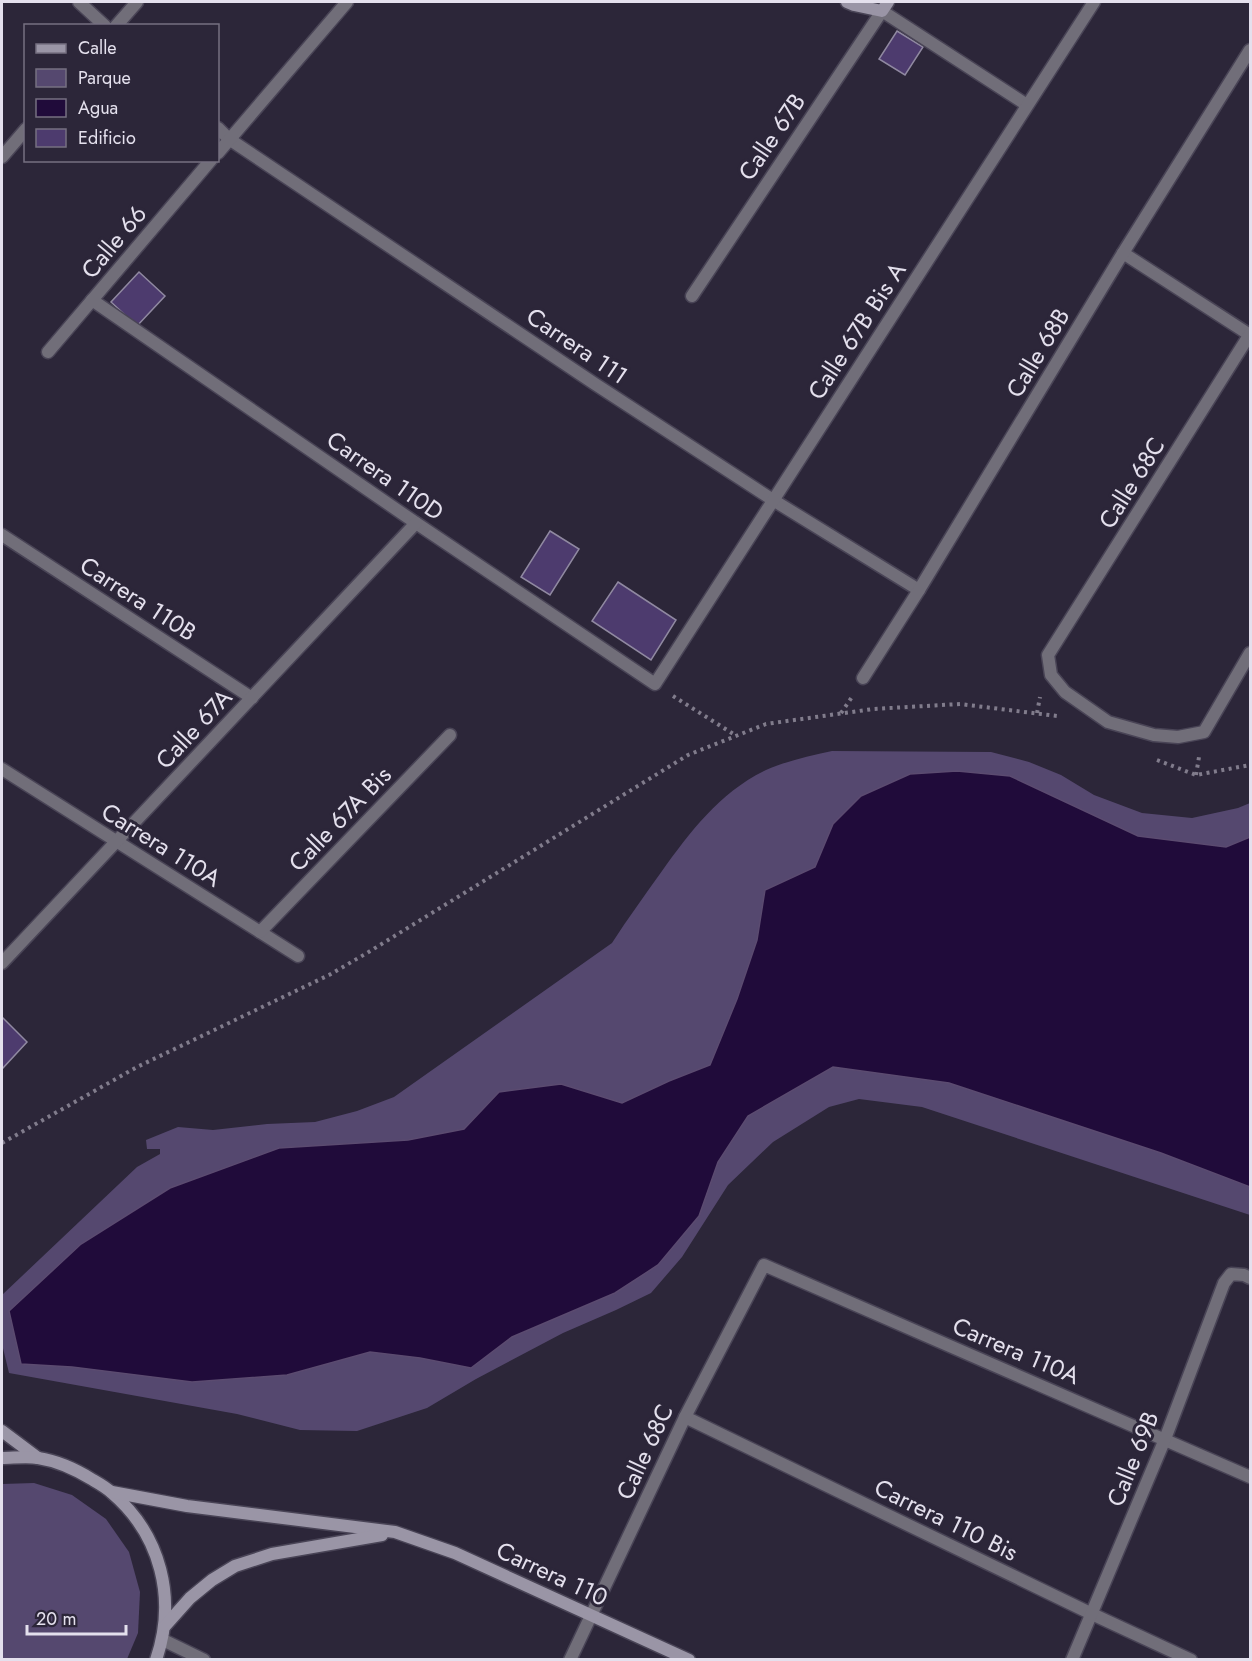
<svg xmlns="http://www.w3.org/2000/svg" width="1252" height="1661" font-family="Jost,sans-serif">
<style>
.green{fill:#55486f}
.water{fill:#200b3a;stroke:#5b4b70;stroke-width:1.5}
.building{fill:#4d3b6e;stroke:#9089a1;stroke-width:1.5}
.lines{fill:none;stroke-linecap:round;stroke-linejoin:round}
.street-casing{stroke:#494456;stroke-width:15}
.secondary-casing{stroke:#494456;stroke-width:15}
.path{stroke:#817c8c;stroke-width:4;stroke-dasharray:3 4.5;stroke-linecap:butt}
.street{stroke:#716e79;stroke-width:12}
.secondary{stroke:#9a95a6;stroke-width:12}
.labels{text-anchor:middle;stroke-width:6;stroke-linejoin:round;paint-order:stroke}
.street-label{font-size:24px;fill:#e4e0ed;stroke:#2c2639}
</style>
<rect width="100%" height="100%" fill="#2c2639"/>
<g class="green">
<path d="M832 751 991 752 1029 762 1061 775 1094 795 1142 813 1192 818 1238 808 1250 803V1215L922 1107 859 1099 829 1107 773 1142 728 1185 682 1257 651 1293 616 1310 563 1333 476 1379 427 1408 357 1431 300 1430 237 1414 9 1373 2 1344V1295L137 1167 160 1154V1149H147L146 1140 178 1127 213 1130 267 1124 315 1122 357 1111 394 1097 612 943C628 918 645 895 662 871 690 832 720 792 766 770 786 761 810 756 832 751Z"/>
<path d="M34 1483 72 1495 106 1519 129 1552 140 1592 138 1633 127 1659H2V1484Z"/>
</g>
<path class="water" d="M957 771 1010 776 1138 836 1226 847 1250 837V1187L1161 1153 949 1083 833 1067 748 1116 718 1162 699 1216 658 1265 615 1293 512 1337 471 1368 420 1358 370 1352 287 1375 192 1382 72 1367 21 1364 9 1311 81 1244 170 1188 279 1148 408 1140 464 1129 499 1092 561 1084 622 1103 669 1081 710 1065 737 999 757 940 765 890 815 867 833 824 861 796 910 774Z"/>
<g class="building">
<path d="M897 31 923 47 905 75 879 59Z"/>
<path d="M139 272 165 296 137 326 111 302Z"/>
<path d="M550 531 579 549 550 595 521 577Z"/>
<path d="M618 582 676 620 651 660 592 621Z"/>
<path d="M2 1017 27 1042 2 1069Z"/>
</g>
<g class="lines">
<defs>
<g id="street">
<path d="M79 2 105 26"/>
<path d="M116 26 137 2"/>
<path d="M218 128 229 139 595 384 773 500 919 590"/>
<path d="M218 153 347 2"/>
<path d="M2 157 26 129"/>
<path d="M1123 253 1250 335"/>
<path d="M692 296 882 11 1027 105"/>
<path d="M92 300 416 523 655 684 1094 2"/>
<path d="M1250 334 1048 655 1051 675 1065 692 1108 722 1154 735 1178 737 1204 732 1250 653"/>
<path d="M48 352 211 160"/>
<path d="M2 535 252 698"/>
<path d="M863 678 919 590 1123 253 1250 50"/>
<path d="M2 769 298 956"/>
<path d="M260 932 450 735"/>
<path d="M2 963 416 523"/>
<path d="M685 1417 1092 1614 1191 1660"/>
<path d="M163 1640 204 1660"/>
<path d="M570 1660 685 1417 764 1265 1250 1477"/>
<path d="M1072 1660 1165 1439 1224 1283 1231 1274 1244 1275 1250 1278"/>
</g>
<g id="secondary">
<path d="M847 2 854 5 882 11 888 2"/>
<path d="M2 1431 38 1458"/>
<path d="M2 1458C13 1458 27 1456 38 1458 58 1461 77 1470 93 1480 100 1484 107 1488 112 1493 161 1535 177 1599 156 1660"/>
<path d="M112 1492 187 1506 395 1532 455 1553 689 1660"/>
<path d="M165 1626 190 1598 212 1580 235 1566 272 1554 382 1535"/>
</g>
</defs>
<use href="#street" class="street-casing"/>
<use href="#secondary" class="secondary-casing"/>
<g class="path">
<path d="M673 696 735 735"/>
<path d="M841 713 852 697"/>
<path d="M1037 713 1040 697"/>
<path d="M1157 760 1196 775 1250 765"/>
<path d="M1196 775 1199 757"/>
<path d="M2 1143 137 1067 329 975 367 953 688 755 766 724 873 709 960 704 1057 716"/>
</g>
<use href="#street" class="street"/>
<use href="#secondary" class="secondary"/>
</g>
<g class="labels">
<g class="street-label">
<text transform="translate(772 137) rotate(-56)" y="8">Calle 67B</text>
<text transform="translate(114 242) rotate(-50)" y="8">Calle 66</text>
<text transform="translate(857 331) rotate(-57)" y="8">Calle 67B Bis A</text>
<text transform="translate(577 346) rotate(34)" y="8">Carrera 111</text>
<text transform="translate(1038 353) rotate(-59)" y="8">Calle 68B</text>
<text transform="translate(385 476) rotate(35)" y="8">Carrera 110D</text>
<text transform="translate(1132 483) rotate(-58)" y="8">Calle 68C</text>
<text transform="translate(138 599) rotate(33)" y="8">Carrera 110B</text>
<text transform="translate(194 729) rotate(-47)" y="8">Calle 67A</text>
<text transform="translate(340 819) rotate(-46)" y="8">Calle 67A Bis</text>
<text transform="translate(161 845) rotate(32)" y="8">Carrera 110A</text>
<text transform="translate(1016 1351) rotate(23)" y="8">Carrera 110A</text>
<text transform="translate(645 1452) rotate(-65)" y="8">Calle 68C</text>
<text transform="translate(1133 1459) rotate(-68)" y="8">Calle 69B</text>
<text transform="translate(946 1520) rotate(26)" y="8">Carrera 110 Bis</text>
<text transform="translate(552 1574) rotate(25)" y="8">Carrera 110</text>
</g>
</g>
<rect width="1252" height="1661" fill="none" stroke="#e4e0ed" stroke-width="6"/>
<rect x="24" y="24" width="195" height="138" fill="#2c2639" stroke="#767081" stroke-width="1.5"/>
<rect x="36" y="44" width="30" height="9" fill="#9a95a6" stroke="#767081" stroke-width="1.5"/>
<text x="78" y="54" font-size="18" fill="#e4e0ed">Calle</text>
<rect x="36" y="69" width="30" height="18" fill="#55486f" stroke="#767081" stroke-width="1.5"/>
<text x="78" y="84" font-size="18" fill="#e4e0ed">Parque</text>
<rect x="36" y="99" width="30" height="18" fill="#200b3a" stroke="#767081" stroke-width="1.5"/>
<text x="78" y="114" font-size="18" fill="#e4e0ed">Agua</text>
<rect x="36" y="129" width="30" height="18" fill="#4d3b6e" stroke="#767081" stroke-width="1.5"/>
<text x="78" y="144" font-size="18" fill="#e4e0ed">Edificio</text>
<path d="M27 1625v9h99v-9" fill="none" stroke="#e4e0ed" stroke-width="3"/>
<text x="36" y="1625" font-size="18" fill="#e4e0ed" stroke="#2c2639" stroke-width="4.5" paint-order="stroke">20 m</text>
</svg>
